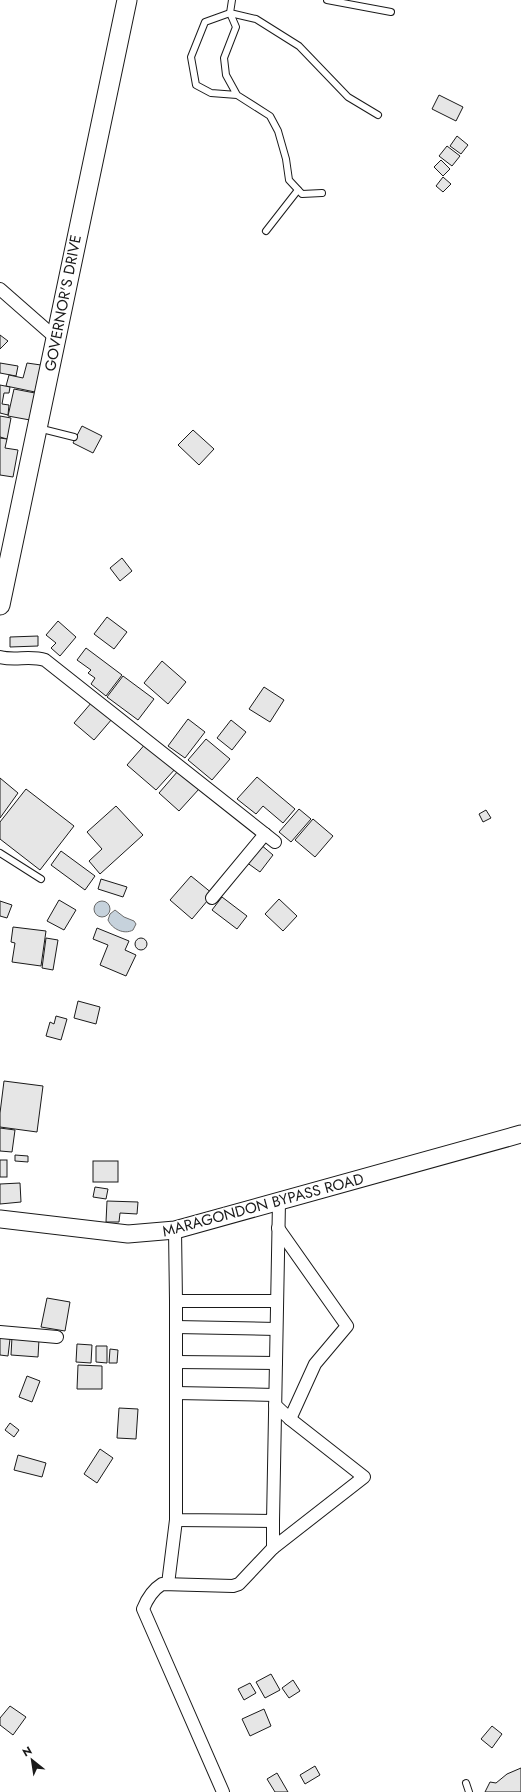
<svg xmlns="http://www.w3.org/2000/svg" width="521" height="1792" font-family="Jost,sans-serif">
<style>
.water{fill:#c6d2dc;stroke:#6a6a6a}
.building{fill:#e6e6e6;stroke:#1a1a1a}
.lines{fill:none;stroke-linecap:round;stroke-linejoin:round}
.service-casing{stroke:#1a1a1a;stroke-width:8}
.minor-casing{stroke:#1a1a1a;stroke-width:14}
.secondary-casing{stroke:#1a1a1a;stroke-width:19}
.primary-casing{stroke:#1a1a1a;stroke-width:21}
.service{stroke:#fff;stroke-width:6}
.minor{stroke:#fff;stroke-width:12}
.secondary{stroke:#fff;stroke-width:17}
.primary{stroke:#fff;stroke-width:19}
.labels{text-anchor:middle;stroke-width:3;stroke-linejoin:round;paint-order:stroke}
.street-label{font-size:15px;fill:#1a1a1a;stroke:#fff}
</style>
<rect width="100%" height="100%" fill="#fff"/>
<g class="water">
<circle cx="102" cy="909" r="8"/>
<path d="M115 910 124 917 134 921 136 924 133 930C124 935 112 929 108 920L110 914Z"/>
</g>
<g class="building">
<path d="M439 95 463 107 456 121 432 109Z"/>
<path d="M457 136 468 145 461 154 450 146Z"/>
<path d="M447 146 460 156 452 166 439 156Z"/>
<path d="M441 160 450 169 443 176 434 167Z"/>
<path d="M443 177 451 184 443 192 436 186Z"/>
<path d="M0 335 8 341 0 349Z"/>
<path d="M0 363 18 366 16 376 0 373Z"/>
<path d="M27 363 41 365 35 392 6 386 9 375 23 378Z"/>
<path d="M0 385 10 387 9 393H4L2 404 9 405 8 415 0 413Z"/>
<path d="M14 389 35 393 30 420 8 416Z"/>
<path d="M0 416 11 418 7 439 0 437Z"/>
<path d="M82 426 102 436 93 453 73 443Z"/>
<path d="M193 430 214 449 199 465 178 445Z"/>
<path d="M0 438 7 439 5 448 18 450 13 477 0 475Z"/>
<path d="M122 558 132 571 120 581 110 568Z"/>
<path d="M107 617 127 632 114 649 94 634Z"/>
<path d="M58 621 76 637 60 656 51 648 56 643 46 635Z"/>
<path d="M38 636V646L10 647V637Z"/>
<path d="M86 648 122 675 106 696 91 684 95 678 88 673 91 670 77 660Z"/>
<path d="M162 661 186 682 168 704 144 683Z"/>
<path d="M123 676 154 699 138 720 107 697Z"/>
<path d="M264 687 284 700 270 722 249 709Z"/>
<path d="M92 702 112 719 94 740 74 723Z"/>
<path d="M188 719 205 732 185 758 168 746Z"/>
<path d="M231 720 246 732 232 750 217 738Z"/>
<path d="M206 739 230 759 212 780 188 760Z"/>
<path d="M147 742 176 768 156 790 127 765Z"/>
<path d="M178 771 199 789 179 811 159 793Z"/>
<path d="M257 777 295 809 283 823 263 806 256 814 237 799Z"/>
<path d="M0 778 18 793 0 818Z"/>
<path d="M26 789 74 826 40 870 0 839V822Z"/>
<path d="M116 806 143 835 100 874 89 861 102 849 87 832Z"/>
<path d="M299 809 311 819 291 842 279 832Z"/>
<path d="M486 810 491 818 483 822 479 814Z"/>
<path d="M313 819 333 836 315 857 295 840Z"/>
<path d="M260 844 273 855 260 872 246 862Z"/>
<path d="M61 851 95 876 85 890 51 865Z"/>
<path d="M191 876 213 894 192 919 170 900Z"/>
<path d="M101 879 127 887 123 897 98 889Z"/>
<path d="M222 897 247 916 237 929 212 910Z"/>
<path d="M279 899 297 916 283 931 265 914Z"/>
<path d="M59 900 76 910 64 930 47 921Z"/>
<path d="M0 901 12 905 7 918 0 916Z"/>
<path d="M13 927 46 931 41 966 12 962 15 943 11 942Z"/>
<path d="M97 928 129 941 125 950 136 955 126 976 100 965 108 945 93 939Z"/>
<circle cx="141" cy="944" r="6"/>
<path d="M46 938 58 940 53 970 42 968Z"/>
<path d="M78 1001 100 1007 96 1024 74 1018Z"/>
<path d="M56 1016 67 1019 61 1040 46 1036 50 1022 54 1024Z"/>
<path d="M4 1081 43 1086 37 1132 0 1127V1113Z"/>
<path d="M0 1128 15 1130 12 1152 0 1151Z"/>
<path d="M15 1155 28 1156V1162L15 1161Z"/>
<rect x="0" y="1160" width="7" height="17"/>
<rect x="93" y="1161" width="25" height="21"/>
<path d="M20 1183 21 1202 0 1204V1184Z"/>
<path d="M95 1187 108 1189 106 1199 93 1197Z"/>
<path d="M107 1201 138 1202 137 1214 120 1213 119 1222H106Z"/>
<path d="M47 1298 70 1302 65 1331 41 1327Z"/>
<path d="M12 1337 39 1339 38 1357 11 1355Z"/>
<path d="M0 1338 10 1339 8 1356 0 1355Z"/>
<path d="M77 1344 92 1345 91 1363 76 1362Z"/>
<path d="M96 1346H107V1363L96 1362Z"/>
<path d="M110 1349 118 1350 117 1363H109Z"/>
<path d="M78 1365 102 1366V1389H77Z"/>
<path d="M27 1376 40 1381 32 1402 19 1397Z"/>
<path d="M119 1408 138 1409 136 1439 117 1438Z"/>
<path d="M10 1423 19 1430 14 1437 5 1430Z"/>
<path d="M100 1449 113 1458 97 1483 84 1474Z"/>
<path d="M18 1455 46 1463 42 1477 14 1470Z"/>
<path d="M271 1674 280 1690 265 1698 256 1682Z"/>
<path d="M293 1680 300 1691 289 1698 282 1688Z"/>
<path d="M250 1683 256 1693 244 1700 238 1689Z"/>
<path d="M10 1706 26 1717 13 1735 0 1725V1718Z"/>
<path d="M264 1709 271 1726 250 1736 242 1719Z"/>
<path d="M492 1726 502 1734 492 1748 481 1739Z"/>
<path d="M315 1766 320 1775 305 1784 300 1775Z"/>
<path d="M521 1768V1792H485L490 1782 496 1783 507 1774Z"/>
<path d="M277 1773 288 1792H275L267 1779Z"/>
</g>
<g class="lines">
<defs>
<g id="service">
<path d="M232 0 230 13 256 19 299 46 348 97 378 115"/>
<path d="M327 0 391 12"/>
<path d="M237 95 211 93 196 85 191 57 205 22 230 13 236 27 224 58 226 75 237 95 270 116 278 131 286 159 289 180 302 194 322 193"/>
<path d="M266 231 298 190"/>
<path d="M38 428 74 437"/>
<path d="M0 853 41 879"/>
<path d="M466 1783 469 1792"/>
</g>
<g id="minor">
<path d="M0 289 57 339"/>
<path d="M0 657C15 661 30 655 45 660L275 842"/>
<path d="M212 898 265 834"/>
<path d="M278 1228 347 1326 315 1364 290 1419"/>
<path d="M175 1230 176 1301V1520L273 1521 279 1202"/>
<path d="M176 1301H277"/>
<path d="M176 1327 276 1329"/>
<path d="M0 1332 57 1337"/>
<path d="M176 1362 276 1363"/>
<path d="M176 1393 275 1395"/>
<path d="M273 1521V1548"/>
<path d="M168 1584 176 1520"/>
<path d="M223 1792 143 1609C147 1599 154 1589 162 1584L233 1586 239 1584 273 1548 364 1477 290 1419 275 1405"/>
</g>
<path id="secondary" d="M0 1219 128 1234 175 1230 521 1134"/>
<path id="primary" d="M0 605 127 0"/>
</defs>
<use href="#service" class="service-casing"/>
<use href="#minor" class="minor-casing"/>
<use href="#secondary" class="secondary-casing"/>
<use href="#primary" class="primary-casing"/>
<use href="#service" class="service"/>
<use href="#minor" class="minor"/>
<use href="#secondary" class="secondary"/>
<use href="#primary" class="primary"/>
</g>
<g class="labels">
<g class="street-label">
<text transform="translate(63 303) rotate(-79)" y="5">GOVERNOR'S DRIVE</text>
<text transform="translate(263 1205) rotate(-15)" y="5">MARAGONDON BYPASS ROAD</text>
</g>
</g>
<g transform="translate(32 1760) rotate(330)" stroke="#ffffff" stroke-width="3" paint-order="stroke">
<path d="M0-3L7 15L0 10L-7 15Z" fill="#1a1a1a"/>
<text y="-6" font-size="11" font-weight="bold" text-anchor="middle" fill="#1a1a1a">N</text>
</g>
</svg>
